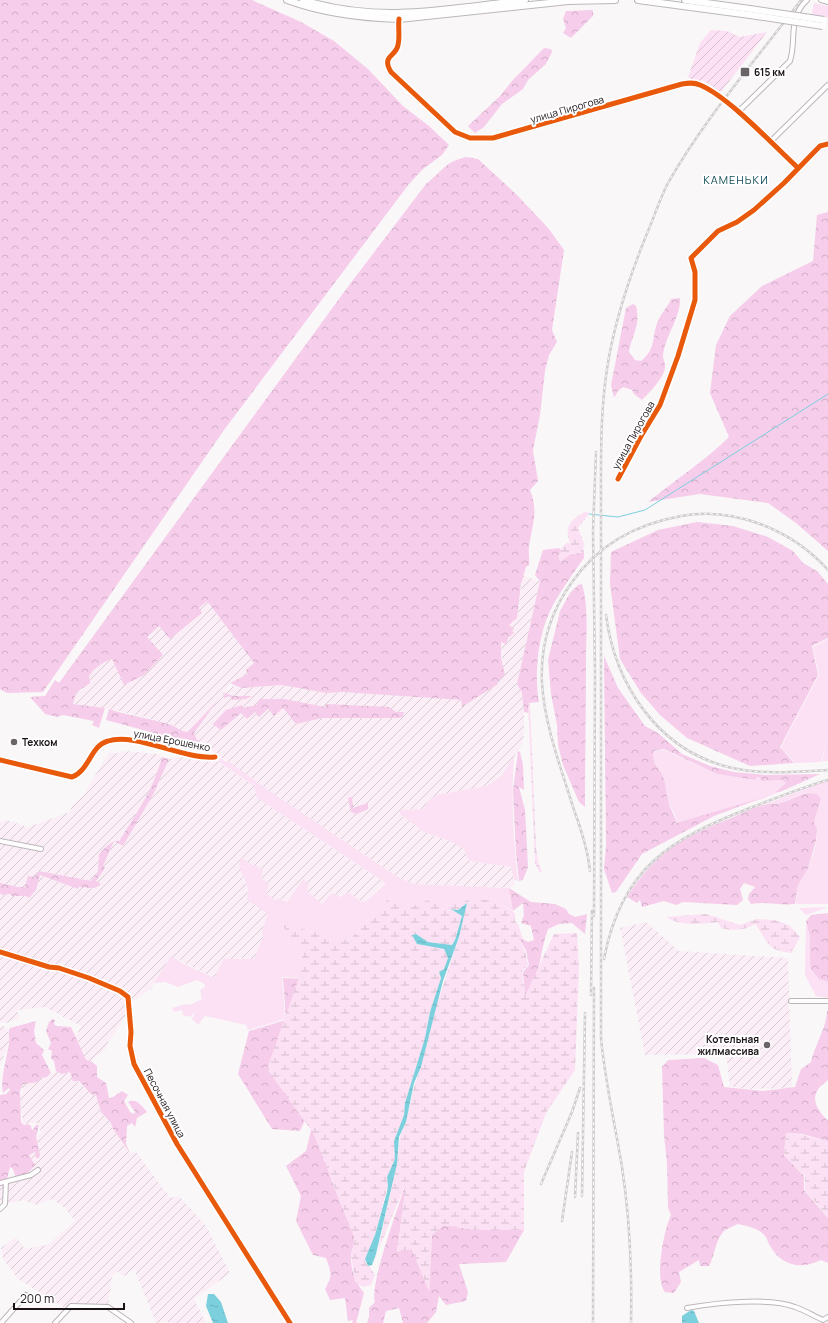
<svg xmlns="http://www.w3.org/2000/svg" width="828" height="1323" font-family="Manrope,sans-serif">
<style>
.industrial{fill:url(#industrial-furrows)}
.grass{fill:#fbe1f3}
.forest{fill:url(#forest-crowns)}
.wetland{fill:url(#wetland-marsh)}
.garden{fill:url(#garden-furrows)}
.water{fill:url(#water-ripples)}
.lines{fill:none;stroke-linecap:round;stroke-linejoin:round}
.stream{stroke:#7cd0dd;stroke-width:1}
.street-casing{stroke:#bcb7ba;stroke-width:6}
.primary-casing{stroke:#bcb7ba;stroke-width:8}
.street{stroke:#fefefe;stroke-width:4}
.primary{stroke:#fefefe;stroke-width:6}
.rail-casing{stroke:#cfcdce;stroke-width:2.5}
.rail{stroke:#fff;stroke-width:1;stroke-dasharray:3;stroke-linecap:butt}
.primary-bridge-casing{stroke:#bcb7ba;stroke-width:8;stroke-linecap:butt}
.primary-bridge{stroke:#fefefe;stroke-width:6}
.cycleway-casing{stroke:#fff;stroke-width:8}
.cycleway{stroke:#e8590c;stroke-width:5}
.poi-dot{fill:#6a6367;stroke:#fff;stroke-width:1.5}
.labels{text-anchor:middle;stroke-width:4;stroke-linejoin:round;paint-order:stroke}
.poi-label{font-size:10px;font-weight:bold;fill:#1c1319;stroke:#fff;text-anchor:start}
.street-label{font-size:10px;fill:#1c1319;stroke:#fff}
.neighbourhood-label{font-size:11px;letter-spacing:1px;fill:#114d56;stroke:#fff}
</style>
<defs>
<pattern id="industrial-furrows" width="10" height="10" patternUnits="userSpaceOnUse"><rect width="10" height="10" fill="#fbeef6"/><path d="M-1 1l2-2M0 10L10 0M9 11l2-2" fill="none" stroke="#d7cbd2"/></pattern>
<pattern id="forest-crowns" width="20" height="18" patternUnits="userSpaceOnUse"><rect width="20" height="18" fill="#f6cdea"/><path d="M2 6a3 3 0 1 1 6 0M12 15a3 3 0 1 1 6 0" fill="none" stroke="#d2afc8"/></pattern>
<pattern id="wetland-marsh" width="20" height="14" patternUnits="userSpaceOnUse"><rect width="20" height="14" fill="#fbe1f3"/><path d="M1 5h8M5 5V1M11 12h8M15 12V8" fill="none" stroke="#d7c0d0"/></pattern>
<pattern id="garden-furrows" width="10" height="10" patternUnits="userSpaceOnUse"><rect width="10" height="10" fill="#fbe1f3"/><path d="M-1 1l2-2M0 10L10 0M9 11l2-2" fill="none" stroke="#d7c0d0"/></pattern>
<pattern id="water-ripples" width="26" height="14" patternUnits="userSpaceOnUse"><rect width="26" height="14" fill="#7cd0dd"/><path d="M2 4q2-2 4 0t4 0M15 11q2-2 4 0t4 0" fill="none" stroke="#6bb2bd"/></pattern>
</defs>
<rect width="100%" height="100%" fill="#faf7f9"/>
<g class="industrial">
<path d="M523 576 540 581 517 684 522 693 524 712V735L521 747 500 776 487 786 436 795 430 799 423 809 400 810V814L424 832 450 841 464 849 469 861 511 867 514 880V885L509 888 413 884 396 876 268 790 197 740 194 733 218 700 233 686 241 688 282 685 326 693 342 692 461 700 462 707 498 684 497 682 502 665 501 642 508 638 512 631 509 625 517 618Z"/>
<path d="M207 601 254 663 249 673 239 680 230 683 225 693 192 729 188 732H181L172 725 145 717 105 708 73 704 76 693 84 689 89 676 102 662 112 659 147 637 159 626 170 639 202 613 198 608Z"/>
<path d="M125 751 158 754 162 757 157 777 147 798 118 841 123 846 153 795 169 759 181 757 211 762 218 761 254 786 257 798 386 883 379 888 368 900 362 902 347 893 322 904 307 891 288 902 279 899 274 900 242 877 248 889 247 900 268 914 262 931 263 937 254 960 240 958 214 978 171 956 151 989 126 1006 128 1011 115 1033 108 1042 106 1049 91 1061 86 1060 75 1038 81 1026 45 1007 17 1010 19 1018 7 1023 0 1022V893L2 895 10 894 12 896 30 895 36 890 39 875 78 889 79 886 95 889 101 884 96 881 104 868 102 866 114 841 98 869V872L91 881 39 871 26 887H18L0 883V821L6 820 28 827 70 812 72 805 83 796 109 752 118 753Z"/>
<path d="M646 922 679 951 788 958 792 1088 746 1089 730 1086 726 1054 645 1055 620 928Z"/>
<path d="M4 1026 8 1031 9 1043 0 1066V1027Z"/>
<path d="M56 1071 62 1074 70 1072 71 1076 87 1090 96 1095 101 1112 111 1123 113 1129 126 1148 130 1153 136 1152 170 1198 179 1196 206 1226 230 1273 194 1299 206 1323H168L167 1321 156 1323 134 1269 127 1275 122 1276 118 1271 112 1276 108 1307H63L18 1279 3 1259 1 1248 16 1237 25 1249 47 1245 75 1221 65 1208 52 1199 37 1205 23 1200 5 1204 0 1202V1182L26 1175 33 1168V1161L29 1155 32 1152 40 1155 36 1137 41 1133 39 1123 23 1124 20 1098 21 1094 23 1093 22 1087 26 1083 38 1082 41 1078 49 1076Z"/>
</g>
<g class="grass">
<path d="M814 3 828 6V18L811 16Z"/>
<path d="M828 639V761H822L827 738 821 762 795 763 781 747 819 675 813 647Z"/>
<path d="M664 750 717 774 755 780 758 778 762 781 782 780 786 783 775 791 779 792 763 799 676 823 675 815 668 801 664 778 653 759V751Z"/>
<path d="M514 756C511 798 513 840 518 881L514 880 511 867 469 861 464 849 450 841 424 832 400 814V810L423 809 430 799 436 795 487 786 501 776Z"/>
<path d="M221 758 226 762 228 761 268 790 396 876 413 884 509 888 513 911 497 902 460 904 449 906 431 899 412 906 390 897 348 941 281 924 303 950 302 969 307 978 282 977 285 1019 248 1030 246 1025 205 1016 198 1025 192 1019 195 1012 190 1017 183 1015 182 1010 174 1012 172 1008 185 1004 190 1005 202 999 200 990 205 987V984L197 980 178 987 165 982 154 983 171 956 184 964 214 978 224 959H254L263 937 262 931 268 914 247 900 248 889 239 865 241 858 263 870 261 878 269 884 266 892 274 900 279 899 288 902 303 879 308 884 307 891 322 904 332 893 341 897 347 892 362 902 368 900 386 883 257 798 254 786 218 761Z"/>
<path d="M828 780V904H796L798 884 808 866 810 868 809 866C814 851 821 837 814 822L821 799C810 785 794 798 781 803 777 804 771 804 766 804Z"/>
<path d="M828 907 806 915 799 908H800Z"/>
<path d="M806 922 810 937 811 971 819 979 828 982V998L816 996 805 975Z"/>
</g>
<g class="forest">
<path d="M0 0H252L301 22 334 41 368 69 403 106 429 126 449 145 442 155 423 169 409 184 224 430 43 692 7 693 0 689Z"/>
<path d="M593 10V16L571 38 563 33 566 28 563 19 566 11Z"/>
<path d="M544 48 551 49 552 52 546 64 528 80 523 89 502 104 484 127 475 133 468 126 500 96 512 81Z"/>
<path d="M466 157 478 159 517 195 549 229 564 250 552 330 557 342 549 355 545 371 540 415 533 450 538 481 530 490C539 513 532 524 529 547 528 553 530 559 529 565L526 567 521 584 517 618 509 625 514 629 512 631 514 633 508 638 506 644 501 642V658L505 675 497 682 498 684 462 707 461 700 342 692 326 693 282 685 241 688 230 683 248 674 246 670 254 663 207 601 199 608 202 613 170 639 159 626 147 637 163 655 144 675 124 685 112 659C101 663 96 667 89 676L90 683 76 693 73 704 105 708 99 728 92 725 94 721 63 715 57 717 45 714 30 697 45 696 55 680 59 683 347 288 426 184C444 170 443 163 466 157Z"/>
<path d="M828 212V551L796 523 768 503 700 494 648 502C675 480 705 461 729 437L710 393 716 345 730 316 762 286 813 261 817 215Z"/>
<path d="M680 298C681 318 665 335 663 356 663 360 666 364 665 368 663 379 649 393 642 400L634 394 632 390 623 387 618 391 614 398 611 385 626 308 633 304 636 306C641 326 632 334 629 352L635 360 641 361C657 348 651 337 658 321 661 313 668 307 671 299Z"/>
<path d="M697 522 733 526 768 537 793 551 803 563 817 571 828 584V638L812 646 818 675 780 747 794 763 750 766 687 738 660 715 641 693 620 659 610 584 611 552 658 530Z"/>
<path d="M559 548 562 551 558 557 584 552V558C573 573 562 589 553 605 538 633 534 671 539 702L528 703 529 713 524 712 522 693 517 684 540 581 535 575 543 550Z"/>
<path d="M582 584C589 608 586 635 586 660 586 709 585 758 585 807L579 802 563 765 558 745 557 725 551 694 548 660 560 611 570 593 578 585Z"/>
<path d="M604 656 618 688 645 726 658 733 682 754 710 766 734 772 766 775 820 774 780 792H775L786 783 782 780 762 781 758 777 755 780 717 774 664 749 653 751C652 766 660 767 664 779 666 785 666 793 668 800 670 809 675 815 676 823L762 798 714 816 642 854 616 892 612 893 604 869 606 846Z"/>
<path d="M223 693 234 696H252L246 699 232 700 230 696 224 698Z"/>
<path d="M259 699H284L325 707 326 704 389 707 396 712H404L403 717 399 718H322L296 724 283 708 274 716 268 709 259 717 255 712 247 719 241 713 221 730 213 724 226 710 242 705V708L257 705Z"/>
<path d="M218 700 194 733 197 740 206 745V747L106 720 109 709C129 716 150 718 171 725 177 727 180 732 188 732Z"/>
<path d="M518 751 520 752 523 765 524 790 519 787 525 810 528 867 523 880 519 881 516 853 513 791Z"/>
<path d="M162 757 169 759 153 795 123 846 114 841 103 866 105 868 96 881 101 884C94 891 88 887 79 887L78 889 40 875 36 890 29 898 26 896H12L10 894 2 895 0 893V883L18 887H25L28 876 34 877 39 871 91 881 98 872 99 854C104 849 111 840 119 841 136 814 154 789 162 757Z"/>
<path d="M810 793 817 794 821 799 814 822 817 829 816 841 808 868 798 885 795 904C780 906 766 901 751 904L748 899 749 894 755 887 744 883 740 889 743 900 737 905 683 902 676 905 664 901 642 907 640 900 637 903 627 897C654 855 679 839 724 821 737 816 749 809 763 805 769 803 775 805 781 803 791 800 799 794 810 793Z"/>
<path d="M352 797 353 808 368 803V809L357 814 351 812 348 798Z"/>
<path d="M509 888 531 902 555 904 566 909 569 914 575 917 587 914 585 934 572 923 559 924 548 929C540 951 540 979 525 996L523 972 529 965 526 950 518 937 528 942 534 940 531 926 521 923 524 915 523 903 513 911Z"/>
<path d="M828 913V982L819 979 811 970 810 963V937L806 921 811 915Z"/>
<path d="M283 978 309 979 331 1179 354 1236C356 1243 352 1248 351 1254 350 1268 355 1282 364 1293L356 1323H352L353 1320 348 1321 345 1298 330 1300 325 1289C333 1276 331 1272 326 1258L313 1255 296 1221 301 1196 286 1166 306 1151 312 1126 305 1120 300 1131 272 1129 238 1074 249 1031 286 1020Z"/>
<path d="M827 1010 828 1012V1080C808 1094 814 1106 828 1121V1141L802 1134 786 1133 784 1155 804 1176V1190L828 1218V1263L821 1260C800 1270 782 1266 770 1246 768 1243 767 1237 764 1235 758 1228 747 1226 738 1224 734 1226 728 1228 724 1231 715 1240 715 1255 709 1266H700L699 1260 679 1272 681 1282 674 1293 665 1292C654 1279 664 1230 671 1215L668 1208 667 1163 664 1135 662 1067 668 1060 704 1058 718 1065 724 1087 763 1091 795 1087 801 1069 811 1062C815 1044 827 1028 827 1010Z"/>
<path d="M52 1019 55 1020 54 1024 56 1026 71 1027 86 1060 91 1061 97 1066V1077L106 1083 109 1098 113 1097 122 1091 128 1095 124 1101 130 1112 134 1114 135 1112 128 1102C136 1098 141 1105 147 1112L137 1118 135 1127 132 1123 127 1126 126 1144 130 1153 113 1129 111 1123 101 1112 96 1095 91 1094 79 1081H73L70 1072 62 1074 56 1071 54 1061 51 1058 52 1051 48 1049 51 1043 46 1031 49 1022Z"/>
<path d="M36 1021 34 1031 36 1043 44 1050 42 1055 51 1073 47 1077 41 1078 38 1082 23 1084 20 1091 21 1122 24 1125 28 1124 31 1126 32 1131 36 1125H39L36 1137 40 1155 39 1158H36L35 1152 29 1155 35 1165 26 1175 16 1178 13 1169 10 1167 7 1179 0 1182V1095L6 1094 10 1090 9 1088 3 1093C0 1078 7 1058 9 1043 10 1038 7 1033 10 1028Z"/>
<path d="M407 1180 397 1251 412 1249 429 1291 432 1235 444 1225 475 1230H524L506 1262 459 1264 468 1292 466 1301 446 1305 439 1296 436 1312 427 1323H403L399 1308 386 1311 383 1323H367L369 1317V1308L375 1302C369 1284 400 1203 407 1180Z"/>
</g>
<g class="wetland">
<path d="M587 511 589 514 578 528 585 546H583L584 552 571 554 560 562 558 557 563 546 568 542 571 545C563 526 570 520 587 511Z"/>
<path d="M528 703H530L536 846 538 862 542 871 540 873 535 863Z"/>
<path d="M390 897 412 906 431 899 449 906 475 898 497 902 515 913V921L518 924 523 939 518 937 525 951 528 965 522 971 525 996 554 934 577 933 579 967 575 1070 546 1113 524 1172V1230H475L444 1225 432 1235 429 1292 412 1249 397 1252 406 1183 372 1265 377 1254 397 1164 400 1137 406 1122 415 1083 421 1067 436 1007 459 937 467 903 458 910 451 909 462 916 455 940 451 945 428 942 416 934 412 935 417 944 444 949 448 958 444 969 439 972 441 978 430 1012 425 1038 405 1103 404 1115 394 1141 395 1159 387 1177 388 1185 375 1235 365 1259 366 1264 370 1267 375 1275 371 1285 363 1287 355 1282 351 1255 355 1240 354 1236 313 1133 267 1069 302 969V950L280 923 348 941Z"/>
<path d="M706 914 740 925 757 919 774 920 789 925 800 937 791 953C765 950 769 942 755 924 744 931 733 931 721 928L718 922C702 924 681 927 666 917Z"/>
<path d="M786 1133 802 1135 828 1141V1217L805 1190V1176L784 1155Z"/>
</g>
<path class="garden" d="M711 30 727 31 740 37 767 32 721 92 704 81 692 80 688 77 700 43Z"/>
<g class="water">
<path d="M467 903 459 937 443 981 421 1067 414 1083 406 1122 399 1137 397 1164 376 1254 372 1265 368 1266 365 1259 375 1235 387 1192 388 1185 387 1177 395 1159 394 1141 404 1115 405 1103 425 1038 430 1012 441 978 439 972 444 969 448 958 444 949 417 944 412 935 416 934 428 942 452 945 455 940 462 916 451 909 458 910Z"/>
<path d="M208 1294H214L221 1302 228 1323H213L206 1306Z"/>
<path d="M691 1310 694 1311 699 1323H682V1316Z"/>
</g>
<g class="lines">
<path class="stream" d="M589 514 618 517 645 510 828 394"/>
<defs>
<g id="street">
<path d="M821 0 828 2"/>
<path d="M399 19C398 27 400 37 398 45 396 57 381 55 391 72L455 132 470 138H493L682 84C688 83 694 82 700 85 729 97 773 145 797 167"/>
<path d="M738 112 790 61C797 39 787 19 807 0"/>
<path d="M770 142 828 85"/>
<path d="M618 479 641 436 660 405 678 356 695 300V272L691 258 718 231 737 222 754 210 784 183 820 146 828 144"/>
<path d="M0 760 72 777C90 770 90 746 108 741 135 732 184 760 215 757"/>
<path d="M0 841 41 849"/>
<path d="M0 952 49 967 59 968 89 978 120 991 128 997 131 1032 130 1046 134 1064 177 1144 290 1323"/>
<path d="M791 1001H828"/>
<path d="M0 1183 31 1175 38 1170"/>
<path d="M0 1209 5 1204 6 1182"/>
<path d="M687 1308C715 1303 769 1297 795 1307 804 1310 814 1316 823 1320L828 1317"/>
<path d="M1 1323 26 1295"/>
<path d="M55 1323 71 1306 108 1307 131 1323"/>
</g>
<g id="primary">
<path d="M287 0C323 13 361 18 399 19L568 1 615 0"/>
<path d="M303 0C379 24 448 9 525 0"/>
<path d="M638 0 750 15"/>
<path d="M685 0 750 9"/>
</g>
</defs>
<use href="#street" class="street-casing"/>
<use href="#primary" class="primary-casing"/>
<use href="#street" class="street"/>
<use href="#primary" class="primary"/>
<defs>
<g id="rail">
<path d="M606 615C615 684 657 749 728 767 760 775 795 772 828 770"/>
<path d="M590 871C588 850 581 829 574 810 549 730 517 658 572 582 598 545 637 524 681 516 734 506 792 530 828 570"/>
<path d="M594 916 595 673 593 531 596 452"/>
<path d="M604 959C621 868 670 839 750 808 776 798 801 788 828 780"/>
<path d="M591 995 592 911"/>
<path d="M541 1184 572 1112 580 1088"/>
<path d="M582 1196 585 1013"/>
<path d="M575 1197 578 1133"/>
<path d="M562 1221 572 1152"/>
<path d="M593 1323 594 988"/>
<path d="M631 1323C632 1271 630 1219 622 1167 615 1124 605 1082 601 1038V505C601 460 600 414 607 369 614 322 630 275 648 231 655 215 660 198 668 183 705 118 756 60 801 0"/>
</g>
</defs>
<use href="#rail" class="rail-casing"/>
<use href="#rail" class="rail"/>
<defs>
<g id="primary-bridge">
<path d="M750 9 824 20"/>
<path d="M750 15 823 26"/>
</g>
</defs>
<use href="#primary-bridge" class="primary-bridge-casing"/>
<use href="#primary-bridge" class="primary-bridge"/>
<defs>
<g id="cycleway">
<path d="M399 19C398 27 400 37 398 45 396 57 381 55 391 72L455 132 470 138H493L682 84C688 83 694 82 700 85 729 97 773 145 797 167"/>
<path d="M618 479 641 436 660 405 678 356 695 300V272L691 258 718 231 737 222 754 210 784 183 820 146 828 144"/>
<path d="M0 760 72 777C90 770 90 746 108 741 135 732 184 760 215 757"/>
<path d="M0 952 49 967 59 968 89 978 120 991 128 997 131 1032 130 1046 134 1064 177 1144 290 1323"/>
</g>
</defs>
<use href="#cycleway" class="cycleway-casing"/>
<use href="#cycleway" class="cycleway"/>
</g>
<g class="poi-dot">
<rect x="740" y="67" width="10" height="10" rx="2"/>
<circle cx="14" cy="742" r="4"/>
<circle cx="767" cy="1045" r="4"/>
</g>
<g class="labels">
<g class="poi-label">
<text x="754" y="76">615 км</text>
<text x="22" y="746">Техком</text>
<text x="759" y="1043" text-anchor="end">Котельная<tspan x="759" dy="12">жилмассива</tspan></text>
</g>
<g class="street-label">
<text transform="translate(567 109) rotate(-16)" y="4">улица Пирогова</text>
<text transform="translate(633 435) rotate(-61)" y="4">улица Пирогова</text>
<text transform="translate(172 740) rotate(11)" y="4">улица Ерошенко</text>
<text transform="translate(165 1103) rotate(62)" y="4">Песочная улица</text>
</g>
<g class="neighbourhood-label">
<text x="736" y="184">КАМЕНЬКИ</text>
</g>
</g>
<path d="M14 1303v6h110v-6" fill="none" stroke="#1c1319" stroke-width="2"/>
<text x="20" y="1303" font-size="12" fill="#1c1319" stroke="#ffffff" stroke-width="3" paint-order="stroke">200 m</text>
</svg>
